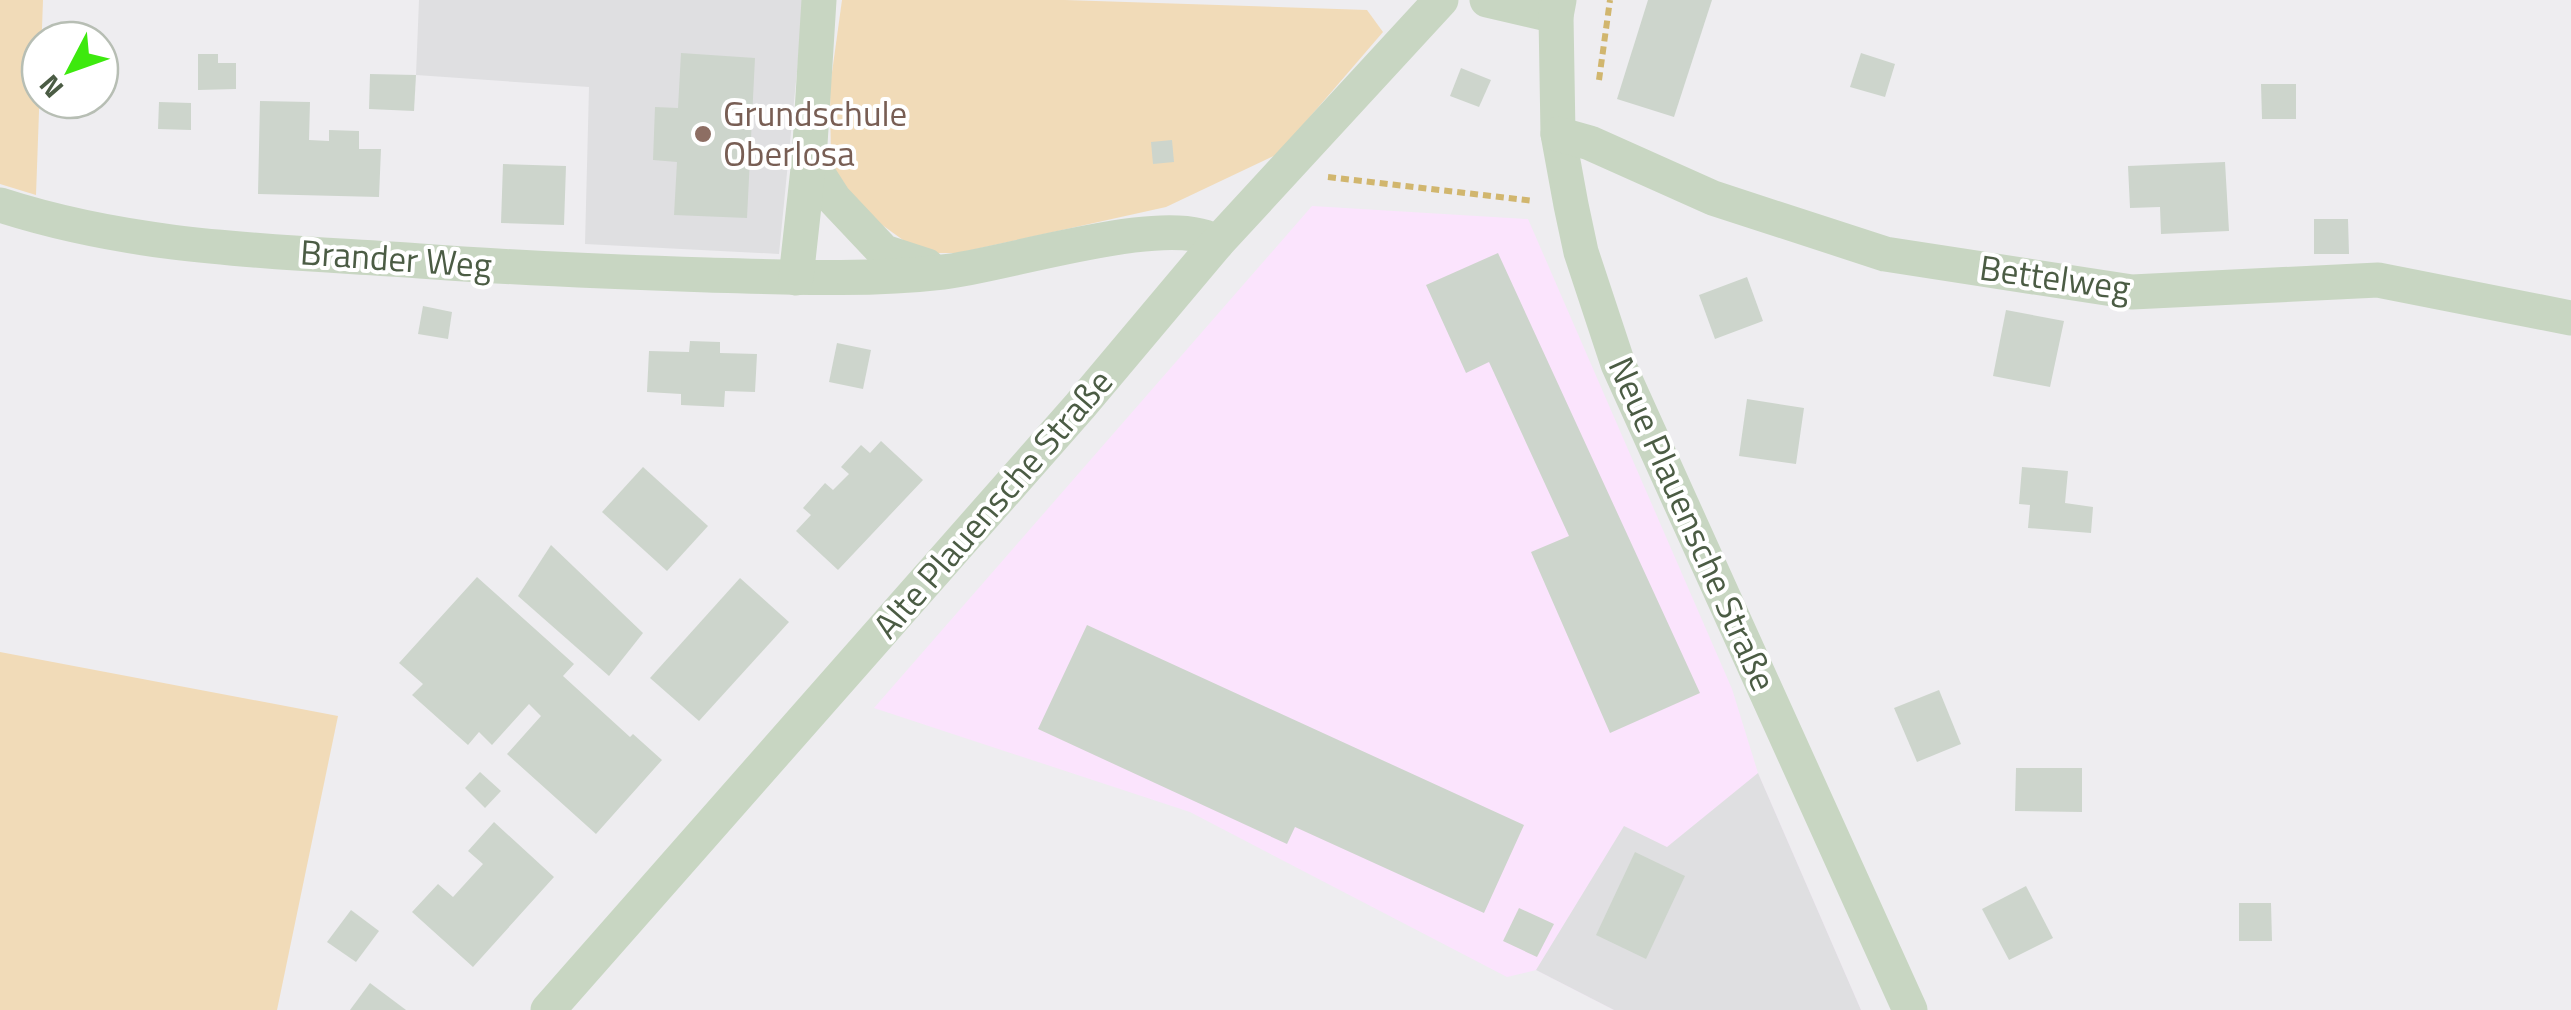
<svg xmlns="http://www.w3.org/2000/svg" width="2571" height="1010" font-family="'Titillium Web',sans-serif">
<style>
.commercial{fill:#fbe4fd}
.education{fill:#dfdfe1}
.green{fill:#f1dbb8}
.building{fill:#cdd5cc}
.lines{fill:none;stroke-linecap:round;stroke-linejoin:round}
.path{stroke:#d1b66e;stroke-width:6;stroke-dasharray:8 5;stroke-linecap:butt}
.street{stroke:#c8d6c2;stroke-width:35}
.education-dot{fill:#8d6e63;stroke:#fff;stroke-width:4}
.labels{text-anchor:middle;stroke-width:8;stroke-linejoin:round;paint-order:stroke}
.education-label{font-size:35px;fill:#785e54;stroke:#fff;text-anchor:start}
.street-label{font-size:35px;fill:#4b5c44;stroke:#fff}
</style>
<rect width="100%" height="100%" fill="#eeedf0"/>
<path class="commercial" d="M1312 206 1528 219 1732 689 1758 773 1861 1010H1614L1536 970 1507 977 1190 812 874 708Z"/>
<g class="education">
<path d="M419 0H804L779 254 585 244 589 87 416 75Z"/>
<path d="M1758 773 1861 1010H1614L1536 970 1624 826 1667 847Z"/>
</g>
<g class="green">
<path d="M0 0H43L36 195 0 184Z"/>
<path d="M842 0H1065L1367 10 1383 32 1278 154 1166 207 958 253H921L860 209 831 163 830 87Z"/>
<path d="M0 652 338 716 277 1010H0Z"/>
</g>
<g class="building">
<path d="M1648 0H1712L1674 117 1617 99Z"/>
<path d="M681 53 755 58 747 218 674 215 677 162 653 160 655 107 678 108Z"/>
<path d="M1861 53 1895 64 1885 97 1850 87Z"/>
<path d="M198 54H218V63H236V89L198 90Z"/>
<path d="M1461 68 1491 80 1479 107 1450 96Z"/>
<path d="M370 74 416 75 414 111 369 109Z"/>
<path d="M2261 84H2296V119H2262Z"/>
<path d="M260 101 310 102 309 140 329 141V130L359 131V149H381L379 197 258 194Z"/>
<path d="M159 102 191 103V130L158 129Z"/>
<path d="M1172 140 1174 162 1153 164 1151 142Z"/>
<path d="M2225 162 2229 231 2161 234 2160 207 2130 208 2128 166Z"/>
<path d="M503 164 566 166 564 225 501 223Z"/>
<path d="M2314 219H2348L2349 254H2314Z"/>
<path d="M1498 253 1700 693 1610 733 1531 552 1569 536 1489 362 1466 373 1426 285Z"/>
<path d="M1747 277 1763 321 1715 339 1699 295Z"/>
<path d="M423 306 452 312 448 339 418 334Z"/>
<path d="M2006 310 2064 321 2050 387 1993 376Z"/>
<path d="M690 341 720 342V353L757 354 755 392 725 391 724 407 681 405V394L647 392 649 351 689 352Z"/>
<path d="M837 343 871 350 863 389 829 382Z"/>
<path d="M1747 399 1804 408 1796 464 1739 456Z"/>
<path d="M881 441 923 480 838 570 796 531 811 515 803 508 825 483 833 490 849 474 841 467 861 445 870 453Z"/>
<path d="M643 467 708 526 667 571 602 512Z"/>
<path d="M2022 467 2068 471 2065 503 2093 507 2091 533 2028 528 2030 505 2019 504Z"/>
<path d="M551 545 643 633 609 676 518 596Z"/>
<path d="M477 577 574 664 563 676 630 737 633 734 662 760 596 834 507 754 541 716 529 704 492 745 479 732 468 745 412 695 423 684 399 663Z"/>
<path d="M740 578 789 622 699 721 650 678Z"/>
<path d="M1087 625 1524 825 1484 913 1295 827 1287 844 1038 729Z"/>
<path d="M1939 690 1961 744 1917 762 1894 708Z"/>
<path d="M2016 768H2082V812L2015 811Z"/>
<path d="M480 772 501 791 485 808 465 788Z"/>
<path d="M494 822 554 877 473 967 412 912 438 884 453 897 483 864 468 851Z"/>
<path d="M1635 852 1685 876 1646 959 1596 935Z"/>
<path d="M2026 886 2053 938 2009 960 1982 909Z"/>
<path d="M2239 903H2271L2272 941H2239Z"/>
<path d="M1519 908 1554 924 1537 957 1503 941Z"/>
<path d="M351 910 379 931 356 962 327 942Z"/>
<path d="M370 983 406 1010H350Z"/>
</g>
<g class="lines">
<g class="path">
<path d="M1599 80 1610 0"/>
<path d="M1328 177 1534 201"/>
</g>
<g class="street">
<path d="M1487 0 1556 16"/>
<path d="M1559 0 1556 16 1558 134 1571 205 1581 252 1618 364 1910 1010"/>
<path d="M1558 134 1590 143 1713 198 1885 254 2132 292 2378 280 2571 318"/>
<path d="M809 160 834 199 884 252 927 266"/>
<path d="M0 205C139 250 276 251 420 261 516 268 612 272 708 275 785 277 866 281 943 272 1003 266 1172 210 1217 243"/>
<path d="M796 278 809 160 819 0"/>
<path d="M548 1010 1080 406 1217 243 1441 0"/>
</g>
</g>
<circle class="education-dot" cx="703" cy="134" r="10"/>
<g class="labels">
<g class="education-label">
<text x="723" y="126">Grundschule<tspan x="723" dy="40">Oberlosa</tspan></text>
</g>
<g class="street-label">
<text transform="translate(396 259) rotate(4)" y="12">Brander Weg</text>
<text transform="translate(2055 278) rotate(8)" y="12">Bettelweg</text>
<text transform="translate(993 504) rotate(-49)" y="12">Alte Plauensche Straße</text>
<text transform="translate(1692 524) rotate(66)" y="12">Neue Plauensche Straße</text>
</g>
</g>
<g transform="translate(70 70) rotate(229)"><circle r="48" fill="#ffffff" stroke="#b7beb4" stroke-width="2.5"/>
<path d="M0-8L18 38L0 25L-18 38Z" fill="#3de90e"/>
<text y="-15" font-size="28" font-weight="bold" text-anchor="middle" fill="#4b5c44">N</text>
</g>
</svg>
